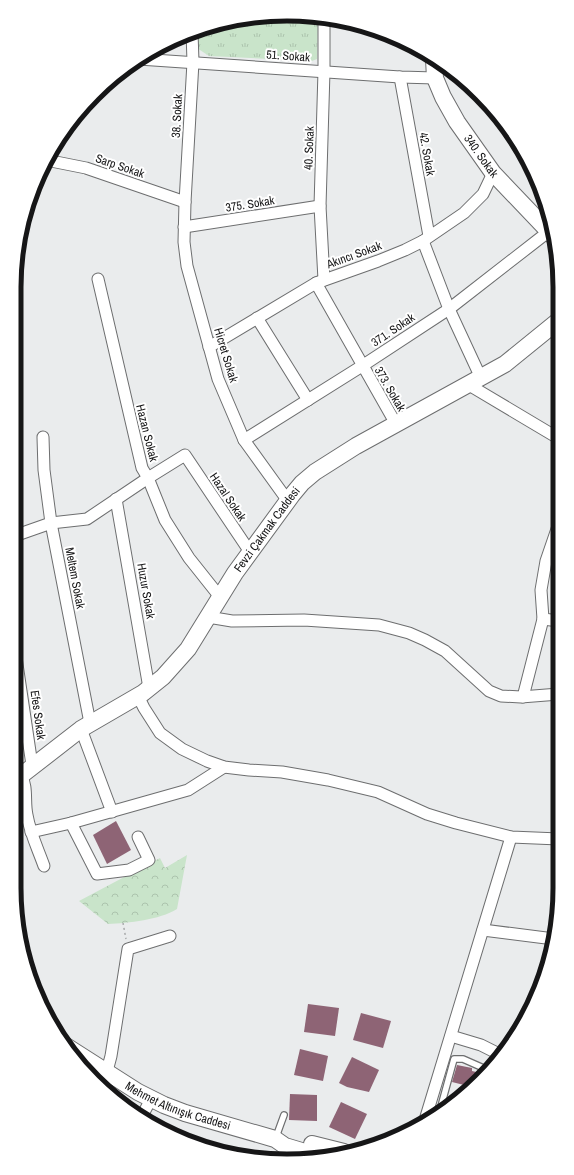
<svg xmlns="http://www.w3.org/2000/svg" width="574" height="1175" font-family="'Archivo Narrow',sans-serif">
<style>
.grass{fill:url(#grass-tufts)}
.park{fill:url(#park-crowns)}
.building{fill:#8e6475}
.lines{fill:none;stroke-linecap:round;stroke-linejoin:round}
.lane-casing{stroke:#6d6e6f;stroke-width:8}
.street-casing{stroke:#6d6e6f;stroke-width:13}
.secondary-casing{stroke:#6d6e6f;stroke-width:18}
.path{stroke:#a7a9aa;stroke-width:1.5;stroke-dasharray:2 3;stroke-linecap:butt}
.lane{stroke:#fff;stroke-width:5.5}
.street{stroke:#fff;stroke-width:11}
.secondary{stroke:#fff;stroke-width:16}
.labels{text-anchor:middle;stroke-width:4;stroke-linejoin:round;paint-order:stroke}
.street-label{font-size:12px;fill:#161617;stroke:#fff}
.rim{fill:none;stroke:#161617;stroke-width:5}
</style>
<defs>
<pattern id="grass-tufts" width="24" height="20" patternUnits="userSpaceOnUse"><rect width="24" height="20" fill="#c9e4ca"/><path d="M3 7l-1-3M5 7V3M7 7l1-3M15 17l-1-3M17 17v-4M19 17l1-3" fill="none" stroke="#acc3ad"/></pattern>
<pattern id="park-crowns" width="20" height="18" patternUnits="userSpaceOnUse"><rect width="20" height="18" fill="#c9e4ca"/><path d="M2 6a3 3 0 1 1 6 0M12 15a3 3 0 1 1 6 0" fill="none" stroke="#acc3ad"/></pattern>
</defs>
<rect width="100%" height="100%" fill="#eaeced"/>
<path class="grass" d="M305 15 318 17 317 59 312 61 209 56 197 48V29H199L251 16Z"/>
<path class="park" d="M187 855 177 909C159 920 129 923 108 924L79 901 160 858 165 868Z"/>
<g class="building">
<path d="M116 821 131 850 107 864 93 835Z"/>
<path d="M308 1004 339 1008 335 1036 304 1032Z"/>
<path d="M361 1013 391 1021 383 1048 353 1040Z"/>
<path d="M300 1049 328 1056 323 1081 294 1075Z"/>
<path d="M352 1057 379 1070 369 1092 347 1087 339 1083Z"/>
<path d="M457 1065 472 1068V1071L485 1074 480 1081 472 1087 452 1082Z"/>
<path d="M290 1094 317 1095V1121L289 1120Z"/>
<path d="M341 1102 367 1114 355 1139 329 1127Z"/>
</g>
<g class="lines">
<defs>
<g id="lane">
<path d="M440 1110 454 1059H463L488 1070"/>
<path d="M276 1137 284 1115"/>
</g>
<g id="street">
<path d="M324 18V71L320 206 324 280"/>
<path d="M192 32 193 62 185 202 184 242 187 266 218 379 244 440 288 501"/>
<path d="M139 59 400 77 435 78"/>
<path d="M400 77 429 236"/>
<path d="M46 160 86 168 185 202"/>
<path d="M184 227 320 206"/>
<path d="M423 241 449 309 481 378"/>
<path d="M98 279 142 468 148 478 165 520 189 558 220 597"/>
<path d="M316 283 396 424"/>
<path d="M257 318 308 400"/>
<path d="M209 347 316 283 378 261 405 250 423 241 464 213 483 194 493 173"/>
<path d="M469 385 558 438"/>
<path d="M43 437 44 470 51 523 90 723"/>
<path d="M244 440 362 366 449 309 548 232"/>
<path d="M116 499 149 688"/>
<path d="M14 536 51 523 87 519 148 478 185 455 250 552"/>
<path d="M208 617 232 621 304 620 379 625 409 633 425 640 445 651 489 691 501 696 521 697 559 694"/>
<path d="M543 619 559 621"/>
<path d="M14 644 32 765"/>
<path d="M138 696 144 708 160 733 182 749 207 761 224 767 249 770 282 772 328 780 378 792 427 814 456 823 511 837 559 839"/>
<path d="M523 697 543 619 541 590 546 561 558 526"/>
<path d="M81 729 112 812"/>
<path d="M21 775C28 787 24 802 27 815 30 833 38 849 44 866"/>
<path d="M71 823 97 874 129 870 149 860 138 837"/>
<path d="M31 832 71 823 188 790 224 767"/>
<path d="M483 930 554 939"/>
<path d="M451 1036 481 1045 499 1054"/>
<path d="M107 1071 111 1056 128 949 170 936"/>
<path d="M141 1118 151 1099"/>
<path d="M425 1120 511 837"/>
</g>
<g id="secondary">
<path id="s1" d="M434 59 435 78 443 97 457 122 493 173 554 237"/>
<path id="s2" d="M14 781 81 729 143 693 163 677 188 649 235 573 292 495 302 483 315 472 356 446 505 364 558 321"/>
<path id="s3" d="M66 1046 138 1092 164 1105 185 1113 275 1139 285 1146 325 1158"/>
<path d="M312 1144 344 1152"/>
</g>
</defs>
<use href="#lane" class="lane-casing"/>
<use href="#street" class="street-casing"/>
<use href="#secondary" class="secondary-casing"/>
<path class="path" d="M123 923 126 939"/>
<use href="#lane" class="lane"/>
<use href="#street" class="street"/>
<use href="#secondary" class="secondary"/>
</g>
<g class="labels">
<g class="street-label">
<text transform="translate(288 56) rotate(4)" y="4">51. Sokak</text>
<text transform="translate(177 116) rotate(-87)" y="4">38. Sokak</text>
<text transform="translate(309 148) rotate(-88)" y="4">40. Sokak</text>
<text transform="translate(427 154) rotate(80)" y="4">42. Sokak</text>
<text dy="4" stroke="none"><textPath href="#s1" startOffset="110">340. Sokak</textPath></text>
<text transform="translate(120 166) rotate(19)" y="4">Sarp Sokak</text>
<text transform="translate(250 204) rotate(-9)" y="4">375. Sokak</text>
<text transform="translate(354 255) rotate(-20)" y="4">Akıncı Sokak</text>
<text transform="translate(393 330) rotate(-34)" y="4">371. Sokak</text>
<text transform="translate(226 355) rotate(73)" y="4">Hicret Sokak</text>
<text transform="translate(390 389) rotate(60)" y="4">373. Sokak</text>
<text transform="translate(147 433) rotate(76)" y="4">Hazan Sokak</text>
<text transform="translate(228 497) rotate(56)" y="4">Hazal Sokak</text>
<text dy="4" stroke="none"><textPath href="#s2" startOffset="363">Fevzi Çakmak Caddesi</textPath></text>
<text transform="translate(75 578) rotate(79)" y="4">Meltem Sokak</text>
<text transform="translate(146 591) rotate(80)" y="4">Huzur Sokak</text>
<text transform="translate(38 715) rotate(82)" y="4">Efes Sokak</text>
<text dy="4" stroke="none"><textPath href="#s3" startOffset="128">Mehmet Altınışık Caddesi</textPath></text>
</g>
</g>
<path d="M0 0H574V1175H0ZM287 21H287A266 266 0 0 1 553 287V888A266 266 0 0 1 287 1154H287A266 266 0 0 1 21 888V287A266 266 0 0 1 287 21Z" fill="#fff" fill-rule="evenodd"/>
<path class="rim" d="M287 21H287A266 266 0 0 1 553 287V888A266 266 0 0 1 287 1154H287A266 266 0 0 1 21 888V287A266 266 0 0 1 287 21Z"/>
</svg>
